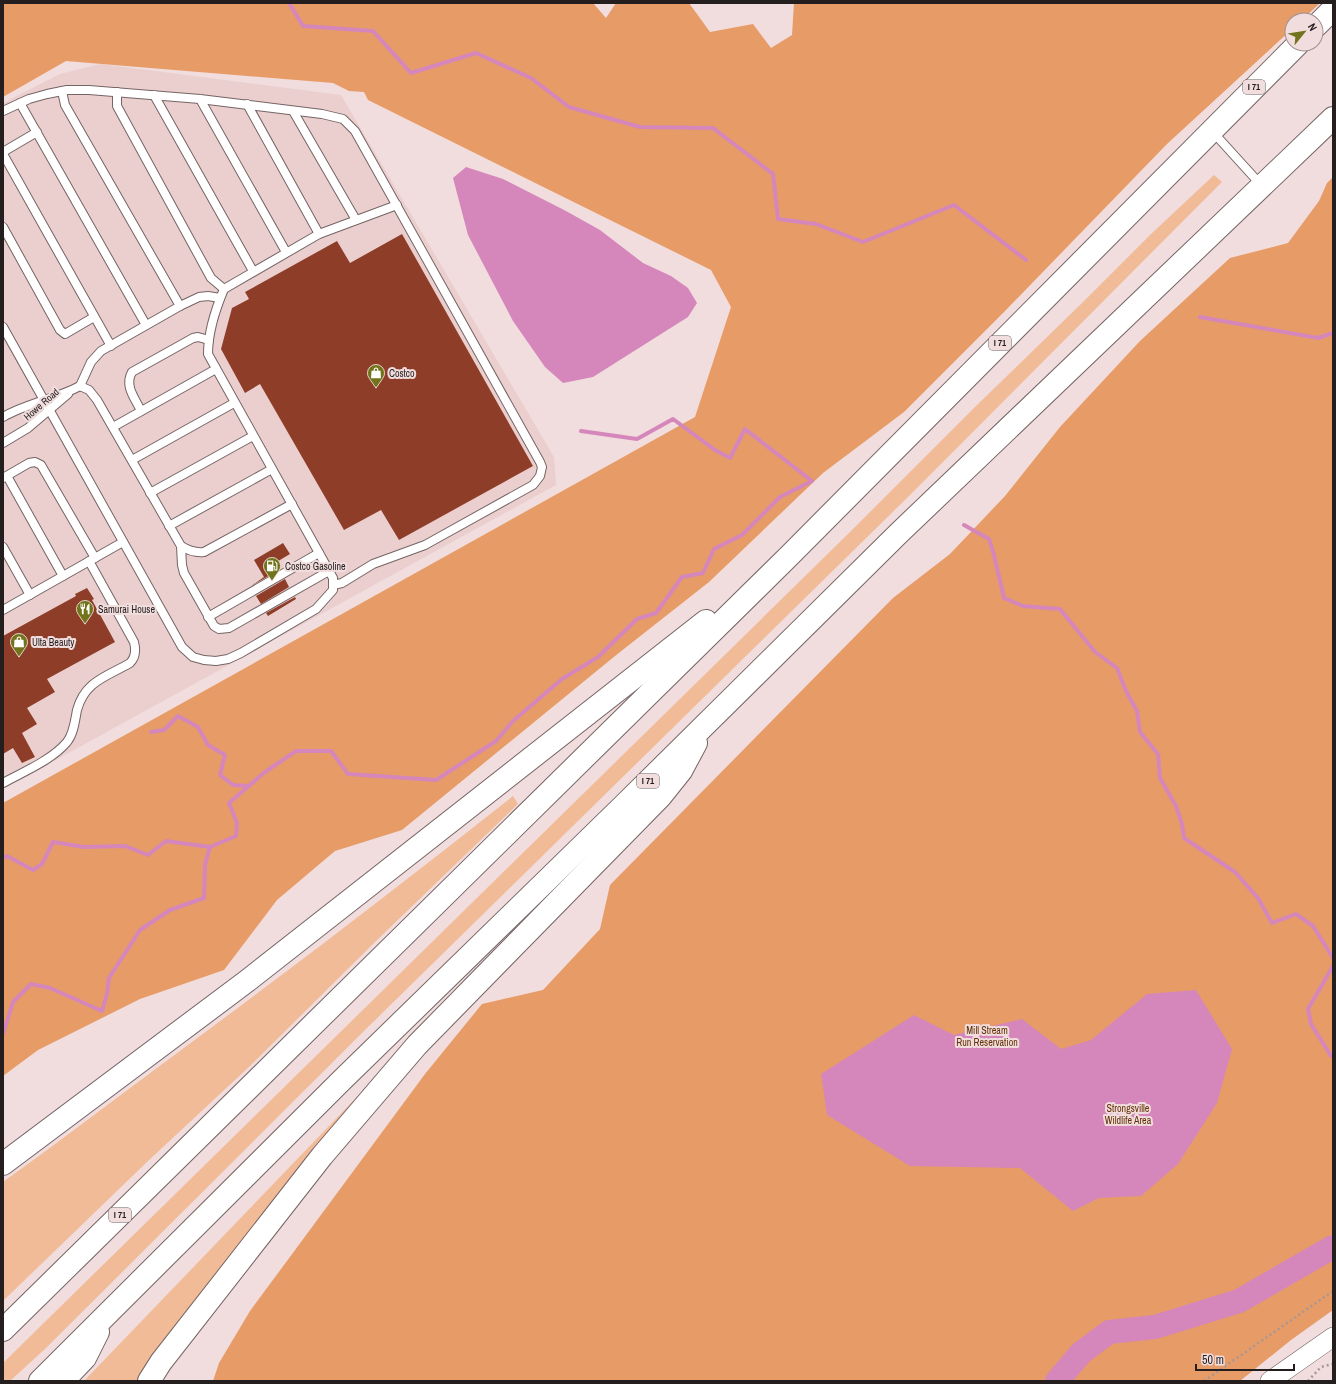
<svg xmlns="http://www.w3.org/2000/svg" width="1336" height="1384" font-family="'Archivo Narrow',sans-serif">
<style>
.built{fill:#ebcfcf}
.green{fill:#f1bb97}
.forest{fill:#e79b66}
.water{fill:#d587bb}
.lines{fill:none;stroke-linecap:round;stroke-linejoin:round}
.stream{stroke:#d587bb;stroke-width:4}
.river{stroke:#d587bb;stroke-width:24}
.building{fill:#8e3e28}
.service-casing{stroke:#756464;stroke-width:10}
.tertiary-casing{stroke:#756464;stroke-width:20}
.motorway-casing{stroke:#756464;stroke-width:24}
.path{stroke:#a69797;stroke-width:2.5;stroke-dasharray:2 3;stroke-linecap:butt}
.service{stroke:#fff;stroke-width:8}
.tertiary{stroke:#fff;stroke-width:19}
.motorway{stroke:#fff;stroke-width:22}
.labels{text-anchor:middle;stroke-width:4;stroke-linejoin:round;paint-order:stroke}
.shield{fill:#f1dddd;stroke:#625757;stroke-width:1}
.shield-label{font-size:9px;font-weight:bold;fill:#251e1e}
.poi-label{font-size:10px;fill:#251e1e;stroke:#f1dddd;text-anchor:start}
.street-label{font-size:10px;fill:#251e1e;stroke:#f1dddd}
.park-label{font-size:10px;fill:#623106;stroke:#f1dddd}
</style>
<rect width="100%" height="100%" fill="#f1dddd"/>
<path class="built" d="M101 64 341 95 554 457 556 485 3 789V103L60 74Z"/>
<g class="green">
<path d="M1214 175 1222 182 908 497 365 1030 46 1348 10 1381H3V1363L850 532 976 406 1082 303 1150 235Z"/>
<path d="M513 796 518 804 374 943 250 1066 148 1161 3 1301V1182C56 1144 108 1104 161 1065 280 977 397 888 513 796Z"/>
<path d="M379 1074 139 1381H84Z"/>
</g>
<g class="forest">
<path d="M3 3H593L606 18 616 3H689L710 32 753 24 771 48 792 35 794 3H1320L1302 20H1292V29L1167 144 1005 311 904 412 823 473 709 582 615 656 402 830 335 851 277 900 224 970 140 999 38 1050 3 1076V803L695 417 731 307 711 270 368 100 364 92 349 91 333 83 66 61 3 97Z"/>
<path d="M1333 177V1310L1291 1340 1240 1381H213L219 1363 250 1311 425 1074 482 1004 543 990 600 929 610 885 893 598 950 554 1005 496 1060 427 1140 341 1230 258 1288 243 1319 201 1327 183Z"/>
</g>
<g class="water">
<path d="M466 167 503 179 566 211 600 230 643 263 671 276 688 288 697 303 688 317 593 377 563 383 545 367 513 321 468 235 453 178Z"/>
<path d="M1196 990 1232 1049 1217 1103 1178 1164 1141 1196 1099 1198 1073 1211 1020 1168 910 1166 827 1115 821 1074 914 1015 954 1035 1022 1019 1061 1049 1091 1040 1147 994Z"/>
</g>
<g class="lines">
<g class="stream">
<path d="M289 3 303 26 373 31 411 73 476 53 531 78 569 107 640 127 713 128 773 174 778 219 816 224 863 242 954 205 1026 260"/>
<path d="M1200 317 1318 338 1333 333"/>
<path d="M964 525 989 539 994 555 1004 598 1023 606 1060 609 1095 652 1117 668 1126 691 1137 711 1140 732 1158 754 1160 778 1176 806 1182 824 1184 838 1235 872 1258 898 1272 923 1296 914 1313 926 1333 958"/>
<path d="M151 732 164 730 178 716 198 727 208 745 225 755 220 775 233 785 249 786"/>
<path d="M3 858 7 856 33 870 42 864 53 842 84 847 125 846 148 855 166 841 210 847"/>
<path d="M1333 966 1308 1009 1311 1024 1331 1056H1333"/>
<path d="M3 1034 13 1002 31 984 50 988 102 1011 107 994 109 978 140 930 170 910 204 898 205 865 210 847 236 836 237 823 229 803 265 772 296 751H331L348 774 436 780 496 741 513 721 562 679 598 657 637 619 656 613 682 577 703 573 714 549 742 535 780 497 812 481 745 429 730 458 715 450 673 419 637 439 581 431"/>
</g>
<path class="river" d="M1057 1381 1081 1353 1109 1332 1155 1327 1239 1301 1333 1247"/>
</g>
<g class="building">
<path d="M402 234 533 466 399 540 381 510 344 530 260 384 245 393 221 349 232 308 249 299 245 292 337 241 350 263Z"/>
<path d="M283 543 290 554 275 563 279 570 251 586 264 577 254 560Z"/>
<path d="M285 579 289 587 261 604 256 596Z"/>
<path d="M87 588 94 599 92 600 115 642 47 679 55 692 27 708 37 724 22 733 35 757 22 763 13 748 3 754V636L76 596 75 594Z"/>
<path d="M295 597 296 599 268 616 266 613Z"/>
</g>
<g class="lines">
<defs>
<g id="service">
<path d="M62 91 65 105 180 306"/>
<path d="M117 92V106L211 278 224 289"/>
<path d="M154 95 253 271"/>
<path d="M200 99 286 252"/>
<path d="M20 103 146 325"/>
<path d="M247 104 319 234"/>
<path d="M3 111 29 99 47 94 67 90H89L200 99 322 114 343 119 355 131 540 462 542 467 540 476 533 485 425 545 373 564 342 583 333 585"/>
<path d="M293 111 356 220"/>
<path d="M1212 131 1262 186"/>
<path d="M3 152 37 132"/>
<path d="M3 154 111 346"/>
<path d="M3 227 60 330 65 334 94 317"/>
<path d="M3 327 182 647 193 657 204 660 216 661 228 659 241 653 316 609 333 590V578L208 354C208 334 216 308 224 289L319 234 397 205"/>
<path d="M80 386 91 362 101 351 180 306 199 297 208 296 220 298"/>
<path d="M141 411C135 398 124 386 132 372L193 338 198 337 209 340"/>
<path d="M3 417C27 403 56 399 80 386L89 390 97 400 181 546 182 565 184 573 214 626 219 629 229 628 329 571"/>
<path d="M113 427 216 369"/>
<path d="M3 443 28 428 68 394"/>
<path d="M132 460 234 403"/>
<path d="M7 476 63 576"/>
<path d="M3 478 29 463 35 462 41 465 95 558"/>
<path d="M150 493 253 436"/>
<path d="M169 526 272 469"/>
<path d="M181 546C189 551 195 553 204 552L292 504"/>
<path d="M3 547 30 595"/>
<path d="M3 610 123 542"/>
<path d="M208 617 319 553"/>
<path d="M3 783C23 772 52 760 67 742 74 733 75 720 77 710 85 681 106 677 130 663 136 657 136 650 134 642L89 561"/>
</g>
<path id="tertiary" d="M1270 1381 1333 1337"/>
<g id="motorway">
<path d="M1316 26 1333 9"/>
<path d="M3 1164 247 981 706 621"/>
<path d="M3 1330 790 555 1298 44"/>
<path d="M40 1381 342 1080 623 806 899 533 1333 118"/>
<path d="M63 1381 85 1358 98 1332"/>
<path d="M149 1381 161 1362 322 1156 417 1045 661 796 681 771 696 743"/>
</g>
</defs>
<use href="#service" class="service-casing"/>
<use href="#tertiary" class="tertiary-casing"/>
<use href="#motorway" class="motorway-casing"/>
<g class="path">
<path d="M1204 1381 1333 1291"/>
<path d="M1308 1381 1321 1367 1333 1364"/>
</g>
<use href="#service" class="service"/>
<use href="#tertiary" class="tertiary"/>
<use href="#motorway" class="motorway"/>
</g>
<defs>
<symbol id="shop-pin" viewBox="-11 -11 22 30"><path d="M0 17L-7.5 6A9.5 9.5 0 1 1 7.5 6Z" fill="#72741b" stroke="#f1dddd"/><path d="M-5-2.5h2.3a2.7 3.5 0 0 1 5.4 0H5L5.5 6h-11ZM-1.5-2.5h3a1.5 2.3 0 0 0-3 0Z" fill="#fff"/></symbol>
<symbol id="fuel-pin" viewBox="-11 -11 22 30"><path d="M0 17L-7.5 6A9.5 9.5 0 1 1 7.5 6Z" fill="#72741b" stroke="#f1dddd"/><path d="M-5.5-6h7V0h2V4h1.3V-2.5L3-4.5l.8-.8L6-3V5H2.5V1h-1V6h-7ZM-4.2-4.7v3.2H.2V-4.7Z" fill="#fff"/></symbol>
<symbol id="restaurant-pin" viewBox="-11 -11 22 30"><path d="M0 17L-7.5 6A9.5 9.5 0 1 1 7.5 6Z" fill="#72741b" stroke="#f1dddd"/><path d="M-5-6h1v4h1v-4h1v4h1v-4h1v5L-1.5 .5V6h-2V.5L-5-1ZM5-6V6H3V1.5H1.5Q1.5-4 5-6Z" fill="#fff"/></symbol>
</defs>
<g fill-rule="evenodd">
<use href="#shop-pin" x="366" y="363" width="20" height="27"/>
<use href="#fuel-pin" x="262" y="556" width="20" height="27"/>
<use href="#restaurant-pin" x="75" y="599" width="20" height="27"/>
<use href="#shop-pin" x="9" y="632" width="20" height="27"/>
</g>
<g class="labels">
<g class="shield">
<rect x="1243" y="80" width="22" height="14" rx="3"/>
<rect x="989" y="336" width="22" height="14" rx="3"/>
<rect x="637" y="774" width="22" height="14" rx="3"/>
<rect x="109" y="1208" width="22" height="14" rx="3"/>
</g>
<g class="shield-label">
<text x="1254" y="90">I 71</text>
<text x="1000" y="346">I 71</text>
<text x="648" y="784">I 71</text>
<text x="120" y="1218">I 71</text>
</g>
<g class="poi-label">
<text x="389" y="377">Costco</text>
<text x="285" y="570">Costco Gasoline</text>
<text x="98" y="613">Samurai House</text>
<text x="32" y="646">Ulta Beauty</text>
</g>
<g class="street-label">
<text transform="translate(41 404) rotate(-41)" y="4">Howe Road</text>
</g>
<g class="park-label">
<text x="987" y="1034">Mill Stream<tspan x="987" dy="12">Run Reservation</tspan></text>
<text x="1128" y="1112">Strongsville<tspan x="1128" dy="12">Wildlife Area</tspan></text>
</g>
</g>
<rect width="1336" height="1384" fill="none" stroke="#251e1e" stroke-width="8"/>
<g transform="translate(1304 32) rotate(60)"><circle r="19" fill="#f1dddd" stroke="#9f9191"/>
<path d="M0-3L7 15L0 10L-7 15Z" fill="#72741b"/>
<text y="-6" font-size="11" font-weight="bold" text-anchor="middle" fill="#251e1e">N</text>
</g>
<path d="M1196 1364v6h98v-6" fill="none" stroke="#251e1e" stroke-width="2"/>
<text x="1202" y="1364" font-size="12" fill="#251e1e" stroke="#f1dddd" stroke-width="3" paint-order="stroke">50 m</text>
</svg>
